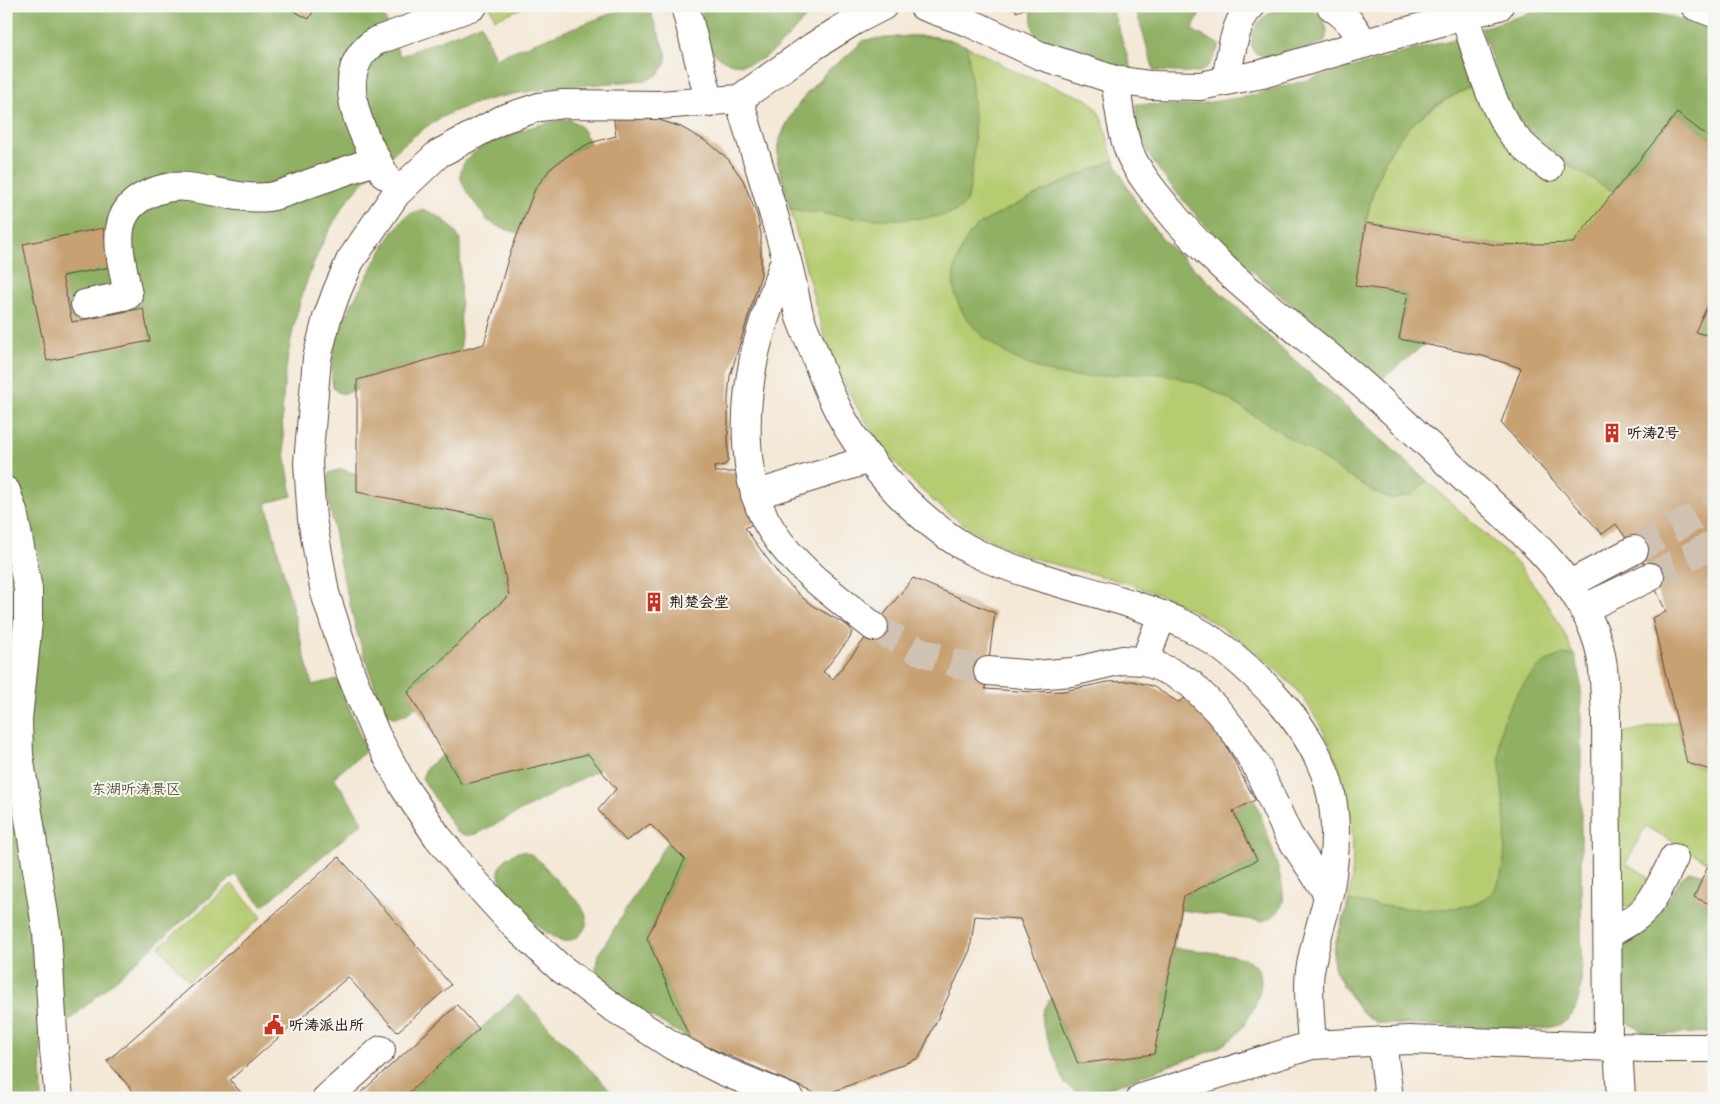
<svg xmlns="http://www.w3.org/2000/svg" width="1720" height="1104" font-family="Mynerve,'LXGW WenKai TC',sans-serif">
<style>
.green{fill:#b5cc71;stroke:#787b48}
.forest{fill:#90b063;stroke:#666d40}
.building{fill:#c8a173}
.lines{fill:none;stroke-linecap:round;stroke-linejoin:round}
.minor-tunnel{stroke:#cfc2b1;stroke-width:28;stroke-dasharray:28 14;stroke-linecap:butt}
.minor-casing{stroke:#57463a;stroke-width:30}
.minor{stroke:#fff;stroke-width:28}
.labels{text-anchor:middle;stroke-width:4;stroke-linejoin:round;paint-order:stroke}
.poi-label{font-size:15px;font-weight:bold;fill:#3b2a1e;stroke:#f6f6f2;text-anchor:start}
.park-label{font-size:15px;fill:#5a5233;stroke:#f6f6f2}
</style>
<rect width="100%" height="100%" fill="#f6f6f2"/>
<filter id="ink" filterUnits="userSpaceOnUse"><feTurbulence type="fractalNoise" baseFrequency=".02" numOctaves="2"/><feDisplacementMap in="SourceGraphic" scale="10" xChannelSelector="R" yChannelSelector="G"/><feConvolveMatrix kernelMatrix="1 2 1 2 8 2 1 2 1" color-interpolation-filters="sRGB"/></filter>
<filter id="wash" filterUnits="userSpaceOnUse"><feTurbulence type="fractalNoise" baseFrequency=".0096" numOctaves="4" result="noise"/><feDisplacementMap in="SourceGraphic" scale="20" xChannelSelector="R" yChannelSelector="G"/><feGaussianBlur stdDeviation="1.12" result="paint"/><feColorMatrix in="noise" values="0 0 0 0 0 0 0 0 0 0 0 0 0 0 0 0 0 1.4 0 .05"/><feComposite in="paint" operator="in"/></filter>
<g filter="url(#wash)">
<rect width="100%" height="100%" fill="#f4e8d6"/>
<g class="green">
<path d="M490 6H527L495 19Z"/>
<path d="M909 36H930L948 39 967 46 1020 74 1087 99C1105 112 1106 138 1113 158 1116 168 1121 178 1126 187 1137 207 1150 224 1164 241L1515 561C1545 598 1567 628 1580 675L1581 979C1578 1011 1573 1026 1539 1029L1387 1024C1380 1023 1375 1022 1369 1018 1356 1008 1334 976 1333 960 1332 942 1345 920 1348 902 1361 839 1348 766 1312 712 1308 705 1304 698 1298 692 1292 684 1284 678 1277 671 1232 629 1179 598 1119 581 1082 570 1041 564 1005 547 916 506 860 429 825 340L778 163V145L785 127 795 109 807 93 827 71 869 45 892 38Z"/>
<path d="M1476 84 1557 158 1614 192 1573 243 1497 245 1366 223C1374 183 1387 141 1422 116 1439 103 1457 94 1476 84Z"/>
<path d="M1677 721 1687 763 1714 771V853L1709 863 1646 826 1626 863 1646 875 1650 884 1631 906C1621 907 1619 901 1615 894L1622 733Z"/>
<path d="M232 884 262 917 189 981 159 947Z"/>
</g>
<g class="forest">
<path d="M6 6H380L400 56 481 24 495 58 620 10 619 6H648L666 52C668 67 659 77 645 80 586 86 518 87 462 108 432 119 408 140 385 161 369 176 351 193 340 212 305 267 288 334 283 398 280 431 287 464 292 496L266 503 312 685 338 679 366 751 334 777 363 822 263 906 235 875 41 1045 42 1098H6Z"/>
<path d="M704 6H815C792 33 753 89 714 53 708 47 703 34 702 25 701 20 703 12 704 6Z"/>
<path d="M1032 6H1111L1132 70C1111 64 1050 52 1037 37 1031 29 1032 16 1031 7Z"/>
<path d="M1135 6H1204L1192 30 1220 45C1214 56 1210 70 1196 73L1154 71Z"/>
<path d="M1283 6C1290 6 1300 5 1307 7 1322 13 1332 27 1324 42 1304 49 1274 66 1254 52 1244 31 1265 13 1283 6Z"/>
<path d="M1344 6H1395C1377 13 1362 13 1344 6Z"/>
<path d="M1599 6C1639 8 1676 17 1714 30V141L1677 113 1614 192 1557 158 1532 141 1506 100 1481 28 1534 12 1565 8Z"/>
<path d="M909 36C932 36 947 38 967 46 973 91 978 134 971 178 970 188 969 200 962 207 952 216 935 217 922 218 877 222 835 216 790 209L778 163V145L785 127 795 109 827 71 848 55 864 40Z"/>
<path d="M1457 38 1476 84C1457 94 1435 103 1419 118 1368 162 1366 223 1356 286L1408 293 1399 339 1425 344 1382 379C1310 320 1235 264 1176 192 1161 173 1145 154 1138 131 1136 123 1136 112 1136 104L1185 106 1250 96Z"/>
<path d="M566 119C581 122 583 131 590 143 544 165 535 187 518 233L499 227 487 220C480 209 463 190 461 178 454 144 543 123 566 119Z"/>
<path d="M1114 160C1129 192 1142 214 1164 241L1427 481 1412 495 1392 499 1372 491C1335 467 1299 444 1263 421 1245 410 1227 397 1208 388 1189 380 1166 373 1146 373 1118 372 1090 380 1062 375 1012 366 934 318 958 258 962 248 966 236 974 229 986 219 1001 213 1014 206 1047 189 1080 174 1114 160Z"/>
<path d="M422 210C437 212 454 226 460 240L461 351 357 380V390C342 396 331 395 332 376 332 363 333 350 337 338 345 313 360 289 373 266 381 251 390 234 402 221 407 214 414 212 422 210Z"/>
<path d="M1714 292V337L1695 332Z"/>
<path d="M341 469 357 474V492L493 519 509 595 408 691 417 706C405 716 394 724 382 709L357 633 340 565 326 484 329 473Z"/>
<path d="M1564 654 1575 656 1580 675 1581 691V979C1578 1011 1573 1026 1539 1029L1377 1023 1360 1010 1335 969 1333 957 1349 901C1383 906 1481 924 1498 883 1509 856 1505 817 1502 789 1499 749 1494 726 1519 691 1531 673 1543 660 1564 654Z"/>
<path d="M444 754 462 784 588 754 600 769 481 832C471 836 465 837 456 831L422 778 427 767Z"/>
<path d="M1255 800C1262 820 1287 884 1283 902 1280 913 1272 919 1261 921L1181 910 1184 896 1257 860 1233 811Z"/>
<path d="M667 842 685 859 647 938 690 1039C671 1028 605 991 597 974 595 968 597 961 598 955Z"/>
<path d="M518 852C521 851 523 851 526 852 538 856 549 872 557 881 568 892 597 913 583 931 578 938 571 941 563 942 545 936 498 892 499 873 499 862 510 855 518 852Z"/>
<path d="M1689 872 1704 873 1694 897 1714 906V1032L1654 1035 1643 1032 1628 1023 1618 1007V949L1626 939 1660 910 1672 894 1680 879Z"/>
<path d="M1174 948C1188 949 1202 951 1216 953 1238 956 1267 958 1260 990 1256 1006 1247 1024 1235 1036 1219 1051 1196 1056 1176 1063 1148 1074 1119 1084 1091 1095 1080 1094 1074 1091 1065 1084L1042 1023C1040 1012 1045 1006 1051 997L1078 1064 1153 1054Z"/>
<path d="M518 995 618 1098H403Z"/>
</g>
<g id="blocks">
<g class="building">
<path d="M284 6H316L309 19Z"/>
<path d="M1016 6H1032L1016 12Z"/>
<path d="M613 113 653 118 681 127 709 143 728 159 743 180 757 215 761 234V275L730 376 728 398V462L724 465 714 467 715 472H760L774 513 745 528 779 575 803 598 813 606 845 624 850 628 852 632 850 638 823 672 833 679 913 578 995 613 985 689 1033 692 1064 691 1108 682 1132 681 1152 686 1178 702 1197 691 1255 800 1233 811 1257 860 1184 896 1154 1054 1078 1064 1020 919 975 916 970 950 919 1058 822 1096 690 1039 647 938 685 859 650 824 626 841 598 810 616 789 588 754 462 785 408 692 509 595 493 519 357 492V380L484 344 508 259 535 189 551 168 570 154 590 143 616 136Z"/>
<path d="M1677 113 1714 141V292L1695 332 1714 337V771L1687 763 1652 618 1666 612 1645 565 1616 524 1602 534 1501 423 1521 368 1483 356 1399 339 1408 293 1355 286 1366 223 1497 245 1573 243Z"/>
<path d="M103 228 111 267 62 276 72 322 143 308 150 341 47 361 23 244Z"/>
<path d="M1714 853V906L1694 897Z"/>
<path d="M339 857 451 985 397 1032 348 977 230 1080 246 1098H139L107 1061Z"/>
<path d="M457 1005 479 1029 403 1098H355Z"/>
</g>
</g>
</g>
<g filter="url(#ink)">
<use href="#blocks" fill-opacity="0" stroke="#57463a" stroke-width="1"/>
<g class="lines">
<g class="minor-tunnel">
<path d="M1634 550 1714 506"/>
<path d="M1650 577 1714 544"/>
<path d="M874 627 917 650 957 664 988 671"/>
</g>
<defs>
<g id="minor">
<path d="M685 6 710 103"/>
<path d="M923 6 968 22 1039 55 1115 80 1150 85 1200 86 1262 74 1390 36 1499 6"/>
<path d="M1331 6C1348 18 1354 26 1364 44"/>
<path d="M1695 6 1714 13"/>
<path d="M1464 15C1477 52 1490 107 1514 136 1524 148 1536 157 1549 167"/>
<path d="M1115 80C1119 105 1121 131 1130 154 1139 174 1154 192 1168 209 1223 277 1296 327 1362 384 1403 420 1441 457 1481 494 1528 536 1579 581 1598 643 1605 665 1604 690 1606 713L1608 1046"/>
<path d="M1226 81C1230 60 1234 21 1251 6"/>
<path d="M739 99C754 151 771 202 785 254 791 273 794 294 799 314 803 328 810 341 815 354 821 372 828 390 836 406 852 439 876 470 901 496 924 519 950 541 980 555 1046 585 1120 594 1185 625 1220 641 1251 670 1277 698 1302 726 1323 757 1331 794 1338 826 1335 861 1329 893 1323 919 1314 944 1310 971 1307 993 1311 1023 1312 1045"/>
<path d="M385 175C364 139 327 72 376 41L473 6"/>
<path d="M786 257C775 290 761 324 754 358 743 412 741 484 772 531 796 569 839 599 874 627"/>
<path d="M85 304 128 295C122 258 104 214 148 194 161 188 173 185 188 187 214 190 241 200 268 197 281 195 295 189 308 184 331 176 354 168 377 160"/>
<path d="M6 491 13 511 28 589V622L18 719 19 755 47 933 54 1050 59 1098"/>
<path d="M755 495 870 459"/>
<path d="M1568 585 1634 550"/>
<path d="M1583 609 1650 577"/>
<path d="M1145 661 1162 615"/>
<path d="M988 671 1035 675 1072 672 1122 660 1145 661 1171 672 1191 684 1218 711 1238 736 1256 765 1288 834 1328 894"/>
<path d="M1608 934C1620 927 1634 921 1644 910 1657 895 1665 876 1674 858"/>
<path d="M1382 1041 1389 1098"/>
<path d="M1618 1047 1621 1098"/>
<path d="M327 1098 381 1050"/>
<path d="M789 1098 723 1071 673 1046 611 1006 558 966 515 926 474 881 437 836 404 787 376 735 351 674 325 593 312 519 308 463 317 358 327 318 337 291 350 261 396 194 438 154 503 119 539 107 563 104 660 105 739 99 814 46 854 21 883 6"/>
<path d="M1141 1098 1312 1045 1409 1040 1648 1048H1714"/>
</g>
</defs>
<use href="#minor" class="minor-casing"/>
<use href="#minor" class="minor"/>
</g>
</g>
<defs>
<symbol id="building-bare" viewBox="-9 -9 18 18"><path d="M-4-6H4V6H1V3H-1V6H-4ZM-2.5-4.3h1.7v1.8h-1.7ZM.8-4.3h1.7v1.8H.8ZM-2.5-1h1.7V.8h-1.7ZM.8-1h1.7V.8H.8Z" fill="#c8321e" stroke="#f6f6f2" stroke-width="2.5" paint-order="stroke"/></symbol>
<symbol id="civic-bare" viewBox="-9 -9 18 18"><path d="M-.6-6.5H3V-4.5H.6V-3L4-1V1h2V6H-6V1h2V-1L-.6-3ZM-1.2 2.5V6h2.4V2.5Z" fill="#c8321e" stroke="#f6f6f2" stroke-width="2.5" paint-order="stroke"/></symbol>
</defs>
<g fill-rule="evenodd">
<use href="#building-bare" x="1598" y="419" width="28" height="28"/>
<use href="#building-bare" x="640" y="588" width="28" height="28"/>
<use href="#civic-bare" x="260" y="1011" width="28" height="28"/>
</g>
<g class="labels">
<g class="poi-label">
<text x="1627" y="438">听涛2号</text>
<text x="669" y="607">荆楚会堂</text>
<text x="289" y="1030">听涛派出所</text>
</g>
<g class="park-label">
<text x="136" y="794">东湖听涛景区</text>
</g>
</g>
<rect width="1720" height="1104" fill="none" stroke="#f6f6f2" stroke-width="25"/>
</svg>
